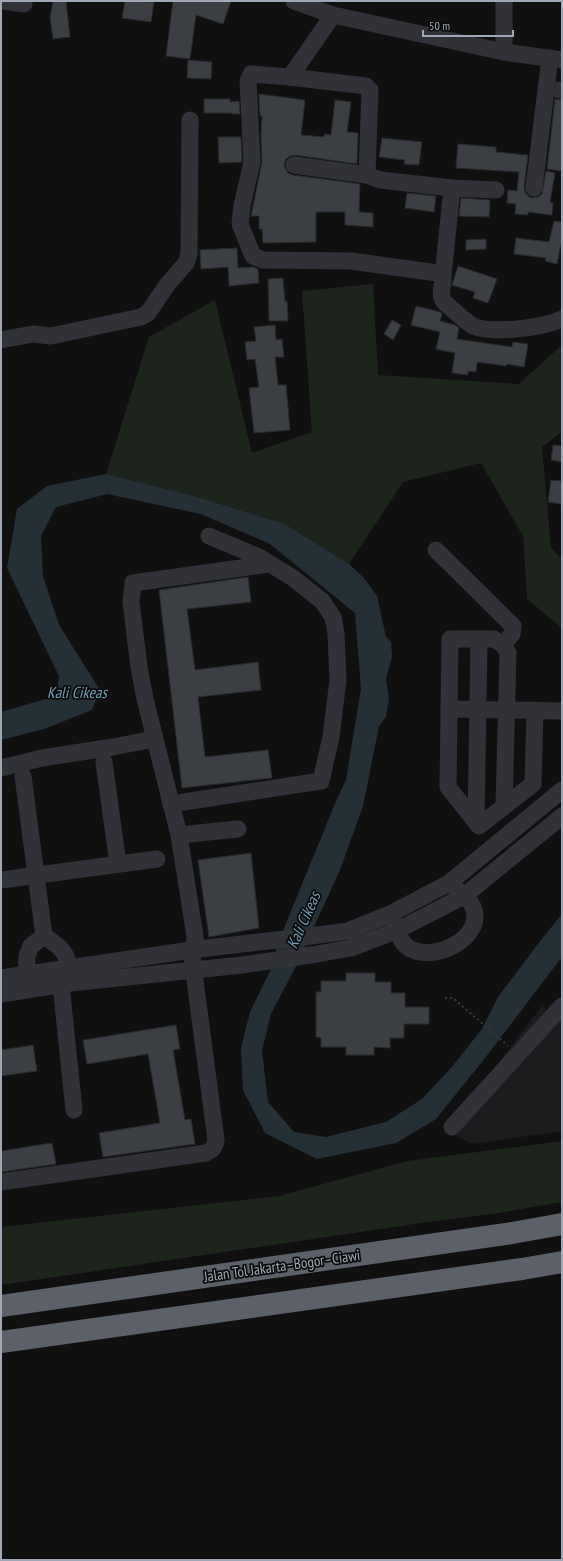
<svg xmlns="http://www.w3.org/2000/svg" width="563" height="1561" font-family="'PT Sans Narrow',sans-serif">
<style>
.built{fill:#1b1c1e}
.green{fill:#1c241c}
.water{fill:#253036}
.building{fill:#3b3e42;stroke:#292a2d}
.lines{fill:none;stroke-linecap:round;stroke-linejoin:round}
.path{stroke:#36393e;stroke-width:2;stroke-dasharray:2 3;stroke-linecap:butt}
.minor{stroke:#303237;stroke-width:17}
.highway{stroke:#5c6068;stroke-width:22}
.labels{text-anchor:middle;stroke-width:3.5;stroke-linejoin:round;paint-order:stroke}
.street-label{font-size:15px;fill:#9fa8b4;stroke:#0b0b0c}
.water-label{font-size:16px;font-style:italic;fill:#719cb3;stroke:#0b0b0c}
</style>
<rect width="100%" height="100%" fill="#101011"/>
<path class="built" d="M542 1006 562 1021V1131L472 1144 447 1130Z"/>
<g class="green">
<path d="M373 284 378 375 519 384 562 345V432L542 447 551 548 562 559V628L527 599 523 536 481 463 403 482 349 564 285 524 194 496 106 474 149 337 215 300 252 453 312 432 302 291Z"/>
<path d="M562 1141V1202L498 1213 421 1223 1 1285V1227L279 1196 408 1161Z"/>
</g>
<path class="water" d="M106 474 194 496 285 524 349 564 364 578 377 596 386 637 391 642 392 657 386 678 389 699 386 717 379 726 363 806 340 870 296 966 271 1014 262 1051 268 1102 294 1132 326 1137 386 1122 422 1099 451 1068 482 1029 498 997 541 940 562 914V957L485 1058 436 1119 396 1143 317 1159 265 1133 243 1090 241 1048 250 1012 272 967 278 943 336 801 346 780 361 689 355 613 270 544 201 514 107 494 56 507 41 536 43 576 59 625 100 690 92 710 44 729 1 740V712L56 696 59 676 7 568 17 509 47 486Z"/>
<g class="building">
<path d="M53 1H66L70 37 53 39 50 17Z"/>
<path d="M125 1 154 2 151 22 122 18Z"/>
<path d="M173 1H231L223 24 196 15 190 59 166 56Z"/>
<path d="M188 60 212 62 211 79 187 78Z"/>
<path d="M259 94 305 100 301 135 324 137 325 134 331 135 335 100 351 102 347 132 358 133 357 164 295 155 290 156 286 159 284 164 285 168 288 173 293 175 360 184 359 212 373 213V227L345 225V212H316V242L263 243 262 229H259V216H251L262 162 261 134 262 116H260Z"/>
<path d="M204 99H230V102L239 101 240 114H232L231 113H204Z"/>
<path d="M555 99 562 100V171L547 169Z"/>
<path d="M218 137H241L242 162 219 163Z"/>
<path d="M382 138 422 142 419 165 404 164 405 160 379 157Z"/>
<path d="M458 144 496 147V152L528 155 524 187 525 192 528 196 532 198 538 197 542 194 546 171 555 173 550 202 553 203 552 215 528 212V215L515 214 516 204 507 203 508 190 517 191 519 172 456 168Z"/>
<path d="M407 193 436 196 434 212 405 208Z"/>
<path d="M461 198 490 200 489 217 459 216Z"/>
<path d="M554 221 562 222V239L557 264 545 261 546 258 514 254 516 238 549 242Z"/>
<path d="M486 239V249L466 250V240Z"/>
<path d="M237 248 238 268 253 267 258 269 259 283 229 286 228 267 201 269 200 250Z"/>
<path d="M458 266 497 279 488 303 473 298 475 292 452 285Z"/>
<path d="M283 278 285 302 287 301 288 321H269L268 279Z"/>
<path d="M416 306 440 312 442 314 440 321 455 325 459 328 457 339 512 347 513 342 528 344 524 367 507 364 506 366 477 362 476 372 468 371V375L452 373 455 353 436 349 440 332 411 325Z"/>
<path d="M392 320 401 325 393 340 384 334Z"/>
<path d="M275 325 276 340 282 339 284 357H275L278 385H286L290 430 254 433 249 388 259 387 255 359 247 360 245 342 256 341 254 327Z"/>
<path d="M553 445 562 446V462L551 460Z"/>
<path d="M551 480 562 481V504L548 502Z"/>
<path d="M248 577 251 602 187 609 195 670 258 662 261 690 198 697 205 757 268 750 272 778 182 788 159 590Z"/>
<path d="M251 853 259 928 209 937 198 860Z"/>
<path d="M346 973H375V982H391V993H405V1007H429V1024H404V1038H390V1048L374 1047V1055H346V1047H321V1038L316 1037V992H321V981H346Z"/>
<path d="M176 1025 180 1049 173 1050 185 1120 191 1119 195 1144 103 1157 99 1133 160 1123 148 1054 87 1064 83 1040Z"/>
<path d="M33 1045 37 1071 1 1076V1050Z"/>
<path d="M52 1143 56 1164 1 1172V1151Z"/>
</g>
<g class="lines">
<path class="path" d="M445 998H453L508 1046"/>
<g class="minor">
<path d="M4 1 24 4"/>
<path d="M294 1 333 15 504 52 562 60"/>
<path d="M333 15 290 77 251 74 248 81 252 162 242 206 240 224 253 256 263 260 351 261 438 273 443 276C444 285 438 293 444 302 451 308 466 322 473 326 492 334 543 328 562 319"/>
<path d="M504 52V1"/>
<path d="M290 77 366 86 370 90 367 175 380 180 452 188 496 190"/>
<path d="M559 90H562"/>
<path d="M294 165 367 175"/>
<path d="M534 188 550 58"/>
<path d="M443 276 452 188"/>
<path d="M1 340 33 334 51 336 141 317 148 313 167 285 186 263 189 254 190 120"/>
<path d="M436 550 513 626 512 634 503 645"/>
<path d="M449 709 562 711"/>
<path d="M104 762 118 864"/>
<path d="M1 768 42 758 113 747 154 739"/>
<path d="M23 776 44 936"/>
<path d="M171 804 321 781 331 737 338 680 336 633 333 617 322 601 293 578 259 557 209 536"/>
<path d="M504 806 508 653 503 645 494 639H450L448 787 479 826 533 784 535 710"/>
<path d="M476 823 479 640"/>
<path d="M179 835 238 829"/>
<path d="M1 880 157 859"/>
<path d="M393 920C396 927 399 939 405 945 429 967 491 937 471 903 468 897 461 893 456 889"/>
<path d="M44 936C66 950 68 954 70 979"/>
<path d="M1 978 191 950 311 936 348 931 390 914 449 883 562 790"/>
<path d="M26 984 27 956 31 946 44 936"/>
<path d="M61 985 74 1110"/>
<path d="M1 994 70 983 242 965 311 955 351 948 398 930 464 896 562 816"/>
<path d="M452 1127 562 1006"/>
<path d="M1 1182 206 1153C212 1150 215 1148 216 1140L191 950 195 943V936L179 835 145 699 139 667 131 602 133 583 269 564"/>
</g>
<g class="highway">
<path d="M1 1306 512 1233 562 1224"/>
<path d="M1 1342 522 1269 562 1262"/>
</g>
</g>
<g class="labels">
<g class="street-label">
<text transform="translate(282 1266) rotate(-8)" y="5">Jalan Tol Jakarta–Bogor–Ciawi</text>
</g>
<g class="water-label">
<text x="77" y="698">Kali Cikeas</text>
<text transform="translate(303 920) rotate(-66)" y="6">Kali Cikeas</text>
</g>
</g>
<rect width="563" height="1561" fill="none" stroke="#9fa8b4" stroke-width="4"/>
<path d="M423 30v6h90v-6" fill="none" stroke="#9fa8b4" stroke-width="2"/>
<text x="429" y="30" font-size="12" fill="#9fa8b4" stroke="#0b0b0c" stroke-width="3" paint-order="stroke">50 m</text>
</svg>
